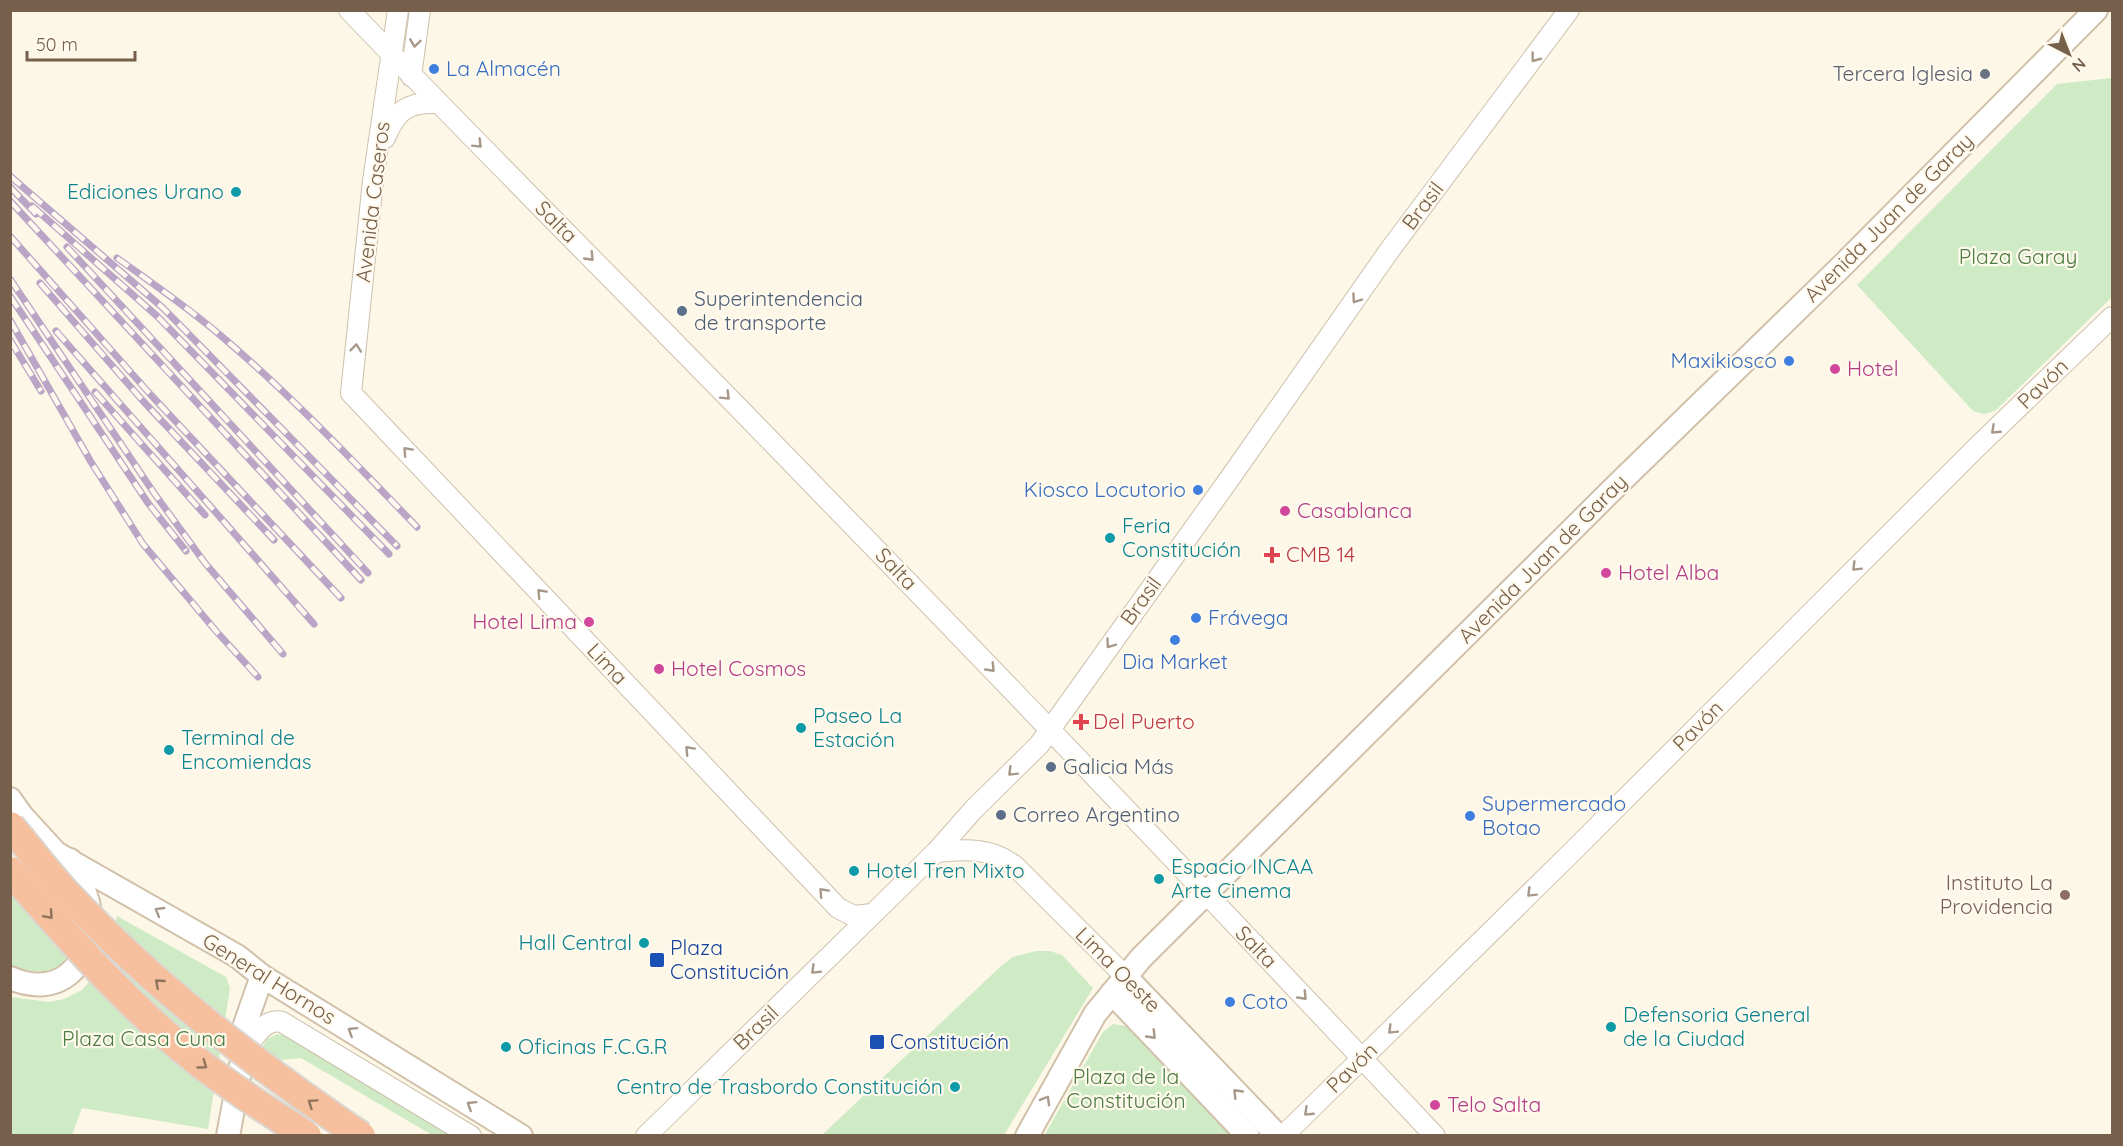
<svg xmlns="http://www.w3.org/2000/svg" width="2123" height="1146" font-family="Quicksand,sans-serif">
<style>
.green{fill:#cfebc5}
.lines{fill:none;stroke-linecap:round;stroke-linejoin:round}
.tertiary-casing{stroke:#cec0ad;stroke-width:22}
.secondary-casing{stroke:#d1c1aa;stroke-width:26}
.tertiary{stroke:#fff;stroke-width:20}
.secondary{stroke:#fff;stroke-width:22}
.rail-casing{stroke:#bba5c7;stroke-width:7}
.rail{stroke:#fffaed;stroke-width:4.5;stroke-dasharray:14;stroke-linecap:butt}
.motorway-bridge-casing{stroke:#dcd6d0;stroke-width:32;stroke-linecap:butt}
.motorway-bridge{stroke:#f6c09e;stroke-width:28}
.oneway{stroke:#a7988a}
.oneway2{stroke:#90735c}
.shop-dot{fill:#3f7fe0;stroke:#fffaed;stroke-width:2}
.worship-dot{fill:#6b7280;stroke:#fffaed;stroke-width:2}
.culture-dot{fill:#0f9aa8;stroke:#fffaed;stroke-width:2}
.service-dot{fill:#5c6f8a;stroke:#fffaed;stroke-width:2}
.hotel-dot{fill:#d1479c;stroke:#fffaed;stroke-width:2}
.health-dot{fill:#e0444e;stroke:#fffaed;stroke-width:2}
.education-dot{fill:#8d6e63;stroke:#fffaed;stroke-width:2}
.transit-dot{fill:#1a4fb4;stroke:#fffaed;stroke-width:2}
.labels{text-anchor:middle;stroke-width:4.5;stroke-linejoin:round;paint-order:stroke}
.shop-label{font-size:21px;fill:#366cbe;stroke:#fffaed;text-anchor:start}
.worship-label{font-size:21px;fill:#5b616d;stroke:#fffaed;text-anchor:end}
.culture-label{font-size:21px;fill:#0d838f;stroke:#fffaed;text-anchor:start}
.street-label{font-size:21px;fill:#77604b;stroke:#fffaed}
.park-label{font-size:21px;fill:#4c7c42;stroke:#fffaed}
.service-label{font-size:21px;fill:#4e5e75;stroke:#fffaed;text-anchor:start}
.hotel-label{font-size:21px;fill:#b23c85;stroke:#fffaed;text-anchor:start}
.health-label{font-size:21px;fill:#be3a42;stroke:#fffaed;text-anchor:start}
.education-label{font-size:21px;fill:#785e54;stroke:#fffaed;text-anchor:end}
.transit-label{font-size:21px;fill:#164399;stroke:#fffaed;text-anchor:start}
</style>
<rect width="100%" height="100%" fill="#fcf7e7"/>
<g class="green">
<path d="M2112 78V297L1995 411 1984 414 1973 411 1857 285 2057 84Z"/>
<path d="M10 893 67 955 66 963C41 975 37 972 11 967Z"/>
<path d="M117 916 226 977 230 988 208 1129 82 1108 72 1135 11 1136V997L49 1002 64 999 82 990 104 965Z"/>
<path d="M1036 951H1050L1062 955 1093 988 1004 1135H822L1001 966 1013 957Z"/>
<path d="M1113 1024 1126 1026 1140 1034 1232 1135 1044 1136 1103 1032Z"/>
<path d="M277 1034 292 1038 457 1135H432L301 1058 280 1060 260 1051 267 1039Z"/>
</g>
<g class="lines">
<defs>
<g id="tertiary">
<path d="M349 10C507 175 669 335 827 499 1032 709 1234 922 1435 1136"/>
<path d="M398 10 373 181 351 393 838 908 854 916 872 914"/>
<path d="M411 76 420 10"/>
<path d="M385 138C396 111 407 102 436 103"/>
<path d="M936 852C965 849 992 847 1016 867L1125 976"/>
<path d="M243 1055C251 1042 263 1017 282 1022L471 1136"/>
<path d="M646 1136 936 852 974 809 1039 745 1230 478 1389 251 1569 10"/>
<path d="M1283 1136 1572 852 1976 448 2112 317"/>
</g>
<g id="secondary">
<path d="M10 799 22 816 56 853 237 956 262 976 521 1136"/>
<path d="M1125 976 1278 1136"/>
<path d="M10 978C59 999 92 966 90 917 90 897 78 878 70 860"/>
<path d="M1112 993 1248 1136"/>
<path d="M228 1136 243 1055 241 1036 262 976"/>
<path d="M1027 1136 1095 1014 1141 958 1615 487 1843 265 2096 10"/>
</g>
</defs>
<use href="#tertiary" class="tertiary-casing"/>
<use href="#secondary" class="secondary-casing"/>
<use href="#tertiary" class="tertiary"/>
<use href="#secondary" class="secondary"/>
<defs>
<g id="rail">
<path d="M10 176 163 308 397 546"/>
<path d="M10 187 36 214"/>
<path d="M10 201 361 580"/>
<path d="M32 206 157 316 389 554"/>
<path d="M10 236 150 394 341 598"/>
<path d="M67 247 368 573"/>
<path d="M117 258C152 283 187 307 220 335 290 394 353 461 417 527"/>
<path d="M10 279 154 493 205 563 283 654"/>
<path d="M40 283 143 401 274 540"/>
<path d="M10 296 148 503 186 551"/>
<path d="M10 320 91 462 143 544 216 631 258 677"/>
<path d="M56 331 314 624"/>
<path d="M10 340 41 391"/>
<path d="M95 392 205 515"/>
</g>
</defs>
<use href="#rail" class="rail-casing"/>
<use href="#rail" class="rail"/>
<defs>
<g id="motorway-bridge">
<path d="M10 826C30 849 48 874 69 896 156 988 256 1065 361 1136"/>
<path d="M10 871C69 938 127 1005 197 1061 231 1088 270 1112 307 1136"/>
</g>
</defs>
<use href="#motorway-bridge" class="motorway-bridge-casing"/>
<use href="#motorway-bridge" class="motorway-bridge"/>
</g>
<defs><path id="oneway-chevron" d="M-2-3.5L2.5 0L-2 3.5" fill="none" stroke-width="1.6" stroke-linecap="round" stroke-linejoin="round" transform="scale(1.5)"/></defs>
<g class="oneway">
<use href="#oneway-chevron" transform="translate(415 43) rotate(98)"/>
<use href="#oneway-chevron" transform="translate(1535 58) rotate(127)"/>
<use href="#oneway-chevron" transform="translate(478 144) rotate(45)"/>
<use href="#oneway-chevron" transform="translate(590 257) rotate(46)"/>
<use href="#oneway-chevron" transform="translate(1356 299) rotate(125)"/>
<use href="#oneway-chevron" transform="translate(356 348) rotate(-84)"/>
<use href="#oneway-chevron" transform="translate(726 396) rotate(45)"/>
<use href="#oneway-chevron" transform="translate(1995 430) rotate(137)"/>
<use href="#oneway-chevron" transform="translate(407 451) rotate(-133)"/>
<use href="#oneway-chevron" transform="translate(1856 567) rotate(135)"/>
<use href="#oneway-chevron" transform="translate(541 593) rotate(-133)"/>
<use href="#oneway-chevron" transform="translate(1110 644) rotate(126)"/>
<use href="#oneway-chevron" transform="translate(991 668) rotate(46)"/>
<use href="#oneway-chevron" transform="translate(689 750) rotate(-133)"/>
<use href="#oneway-chevron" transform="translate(1012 772) rotate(135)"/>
<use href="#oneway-chevron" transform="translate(823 892) rotate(-133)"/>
<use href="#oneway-chevron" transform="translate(1531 893) rotate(135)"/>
<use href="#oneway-chevron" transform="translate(159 911) rotate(-150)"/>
<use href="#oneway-chevron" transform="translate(815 970) rotate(136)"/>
<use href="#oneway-chevron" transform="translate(1303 996) rotate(46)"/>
<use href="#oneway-chevron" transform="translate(1392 1030) rotate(135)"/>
<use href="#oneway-chevron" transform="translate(352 1031) rotate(-148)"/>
<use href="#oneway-chevron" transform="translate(1152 1035) rotate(46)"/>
<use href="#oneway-chevron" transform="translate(1237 1093) rotate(-134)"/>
<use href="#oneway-chevron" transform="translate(1046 1100) rotate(-60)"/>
<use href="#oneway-chevron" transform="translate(471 1105) rotate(-148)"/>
<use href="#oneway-chevron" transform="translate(1308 1112) rotate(136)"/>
</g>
<g class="oneway2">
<use href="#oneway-chevron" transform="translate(49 915) rotate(49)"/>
<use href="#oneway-chevron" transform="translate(159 983) rotate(-139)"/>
<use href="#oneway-chevron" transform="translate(203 1065) rotate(36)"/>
<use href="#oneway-chevron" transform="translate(312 1103) rotate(-146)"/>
</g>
<g class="shop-dot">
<circle cx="434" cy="69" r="6"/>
<circle cx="1789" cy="361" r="6"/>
<circle cx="1198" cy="490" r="6"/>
<circle cx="1196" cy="618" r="6"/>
<circle cx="1175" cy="640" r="6"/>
<circle cx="1470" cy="816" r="6"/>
<circle cx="1230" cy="1002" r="6"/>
</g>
<circle class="worship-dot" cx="1985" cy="74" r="6"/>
<g class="culture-dot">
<circle cx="236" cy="192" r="6"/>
<circle cx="1110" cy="538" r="6"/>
<circle cx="801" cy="728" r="6"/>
<circle cx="169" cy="750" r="6"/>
<circle cx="854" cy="871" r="6"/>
<circle cx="1159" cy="879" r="6"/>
<circle cx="644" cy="943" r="6"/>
<circle cx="1611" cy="1027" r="6"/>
<circle cx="506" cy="1047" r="6"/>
<circle cx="955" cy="1087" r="6"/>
</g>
<g class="service-dot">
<circle cx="682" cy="311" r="6"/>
<circle cx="1051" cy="767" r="6"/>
<circle cx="1001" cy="815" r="6"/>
</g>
<g class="hotel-dot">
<circle cx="1835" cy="369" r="6"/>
<circle cx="1285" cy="511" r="6"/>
<circle cx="1606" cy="573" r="6"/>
<circle cx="589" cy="622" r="6"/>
<circle cx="659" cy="669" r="6"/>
<circle cx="1435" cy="1105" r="6"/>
</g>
<g class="health-dot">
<path d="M1269 546h6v6h6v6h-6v6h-6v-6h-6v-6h6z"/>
<path d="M1078 713h6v6h6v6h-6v6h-6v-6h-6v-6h6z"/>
</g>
<circle class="education-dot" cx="2065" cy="895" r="6"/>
<g class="transit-dot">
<rect x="649" y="952" width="16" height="16" rx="3"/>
<rect x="869" y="1034" width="16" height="16" rx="3"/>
</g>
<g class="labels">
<g class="shop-label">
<text x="446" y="76">La Almacén</text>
<text x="1777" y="368" text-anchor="end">Maxikiosco</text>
<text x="1186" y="497" text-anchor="end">Kiosco Locutorio</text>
<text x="1208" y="625">Frávega</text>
<text x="1175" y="669" text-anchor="middle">Dia Market</text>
<text x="1482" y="811">Supermercado<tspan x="1482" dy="24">Botao</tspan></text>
<text x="1242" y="1009">Coto</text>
</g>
<g class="worship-label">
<text x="1973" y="81">Tercera Iglesia</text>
</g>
<g class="culture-label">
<text x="224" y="199" text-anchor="end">Ediciones Urano</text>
<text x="1122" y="533">Feria<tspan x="1122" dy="24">Constitución</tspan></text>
<text x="813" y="723">Paseo La<tspan x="813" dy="24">Estación</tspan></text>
<text x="181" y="745">Terminal de<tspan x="181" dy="24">Encomiendas</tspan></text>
<text x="1171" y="874">Espacio INCAA<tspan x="1171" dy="24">Arte Cinema</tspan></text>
<text x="866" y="878">Hotel Tren Mixto</text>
<text x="632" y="950" text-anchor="end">Hall Central</text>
<text x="1623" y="1022">Defensoria General<tspan x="1623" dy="24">de la Ciudad</tspan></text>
<text x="518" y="1054">Oficinas F.C.G.R</text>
<text x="943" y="1094" text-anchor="end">Centro de Trasbordo Constitución</text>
</g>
<g class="street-label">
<text transform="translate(373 202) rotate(-83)" y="7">Avenida Caseros</text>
<text transform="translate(1423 206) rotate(-53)" y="7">Brasil</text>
<text transform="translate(1889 218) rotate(-45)" y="7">Avenida Juan de Garay</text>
<text transform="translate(556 222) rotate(45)" y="7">Salta</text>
<text transform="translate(2043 384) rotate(-44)" y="7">Pavón</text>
<text transform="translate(1543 559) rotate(-45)" y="7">Avenida Juan de Garay</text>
<text transform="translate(896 569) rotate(46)" y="7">Salta</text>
<text transform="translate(1141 601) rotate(-54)" y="7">Brasil</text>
<text transform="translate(607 664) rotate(47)" y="7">Lima</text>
<text transform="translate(1698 726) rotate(-45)" y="7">Pavón</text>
<text transform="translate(1256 947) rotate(46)" y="7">Salta</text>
<text transform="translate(1118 970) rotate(45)" y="7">Lima Oeste</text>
<text transform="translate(269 979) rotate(32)" y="7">General Hornos</text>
<text transform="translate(756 1028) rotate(-44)" y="7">Brasil</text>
<text transform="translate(1352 1068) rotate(-44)" y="7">Pavón</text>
</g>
<g class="park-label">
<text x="2018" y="264">Plaza Garay</text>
<text x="144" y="1046">Plaza Casa Cuna</text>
<text x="1126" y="1084">Plaza de la<tspan x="1126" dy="24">Constitución</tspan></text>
</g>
<g class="service-label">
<text x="694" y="306">Superintendencia<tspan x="694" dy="24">de transporte</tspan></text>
<text x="1063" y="774">Galicia Más</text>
<text x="1013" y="822">Correo Argentino</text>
</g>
<g class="hotel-label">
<text x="1847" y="376">Hotel</text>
<text x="1297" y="518">Casablanca</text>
<text x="1618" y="580">Hotel Alba</text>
<text x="577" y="629" text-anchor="end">Hotel Lima</text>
<text x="671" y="676">Hotel Cosmos</text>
<text x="1447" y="1112">Telo Salta</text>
</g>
<g class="health-label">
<text x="1286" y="562">CMB 14</text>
<text x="1093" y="729">Del Puerto</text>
</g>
<g class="education-label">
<text x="2053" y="890">Instituto La<tspan x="2053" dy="24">Providencia</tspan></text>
</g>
<g class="transit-label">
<text x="670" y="955">Plaza<tspan x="670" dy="24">Constitución</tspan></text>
<text x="890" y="1049">Constitución</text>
</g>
</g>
<rect width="2123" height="1146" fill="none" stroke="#77604b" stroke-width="24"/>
<g transform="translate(2069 54) rotate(138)" stroke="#fffaed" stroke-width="4.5" paint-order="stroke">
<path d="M0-4.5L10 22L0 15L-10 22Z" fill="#77604b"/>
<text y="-9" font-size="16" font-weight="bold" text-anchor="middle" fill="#77604b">N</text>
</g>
<path d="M27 51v9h108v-9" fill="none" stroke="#77604b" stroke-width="3"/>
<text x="36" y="51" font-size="18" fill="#77604b" stroke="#fffaed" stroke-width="4.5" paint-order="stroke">50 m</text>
</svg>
